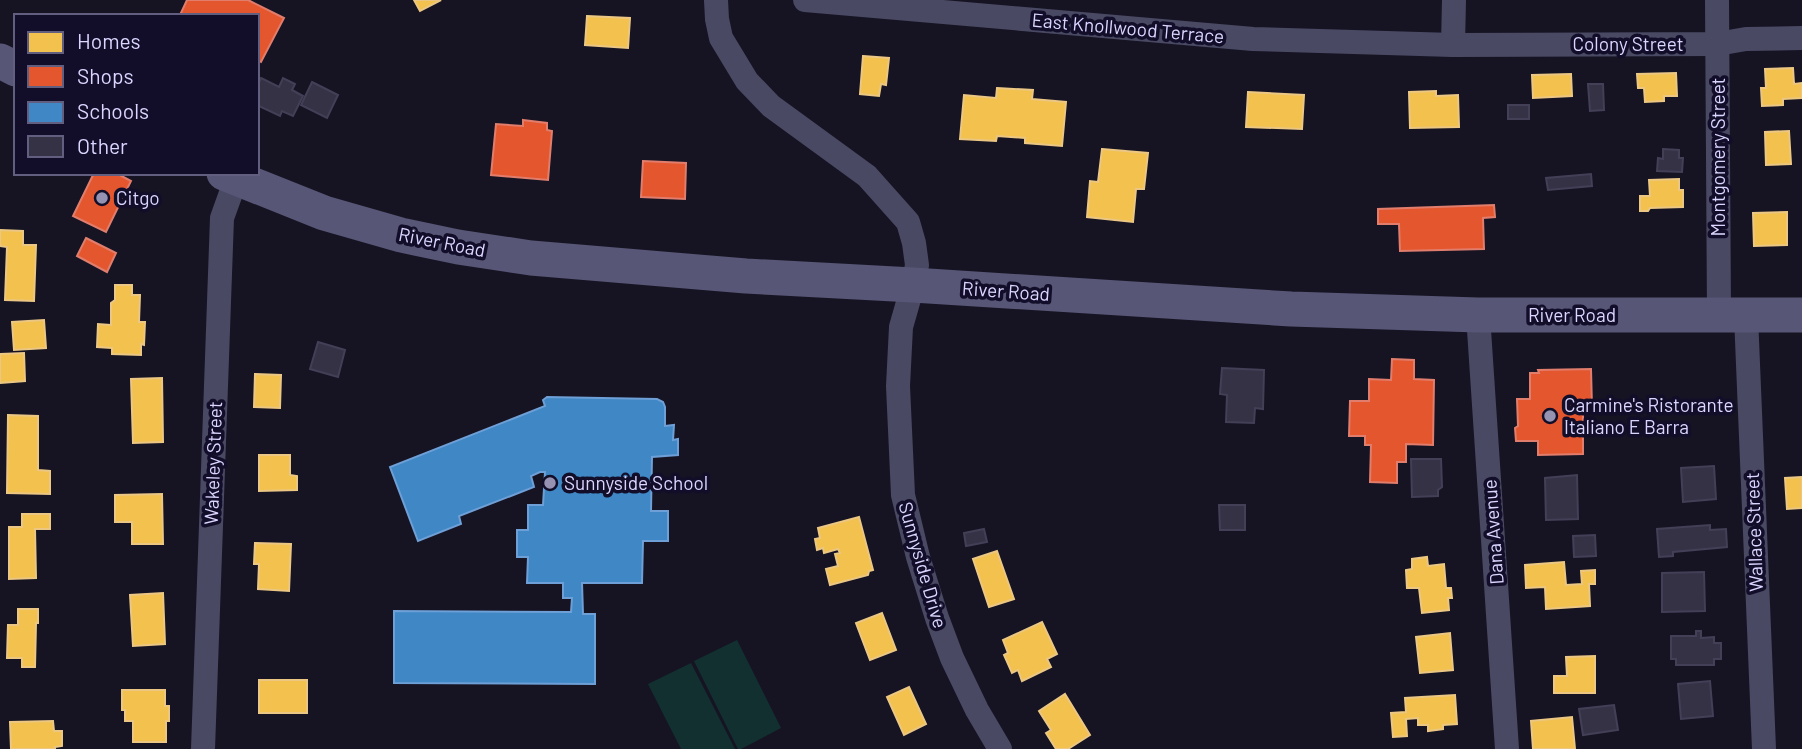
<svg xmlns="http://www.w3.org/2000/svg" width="1802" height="749" font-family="Barlow,sans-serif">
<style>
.green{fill:#123030}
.homes{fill:#f2c14e;stroke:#ebc783;stroke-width:2}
.shops{fill:#e4572e;stroke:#e17d6d;stroke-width:2}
.schools{fill:#3f88c5;stroke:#6e9fd6;stroke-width:2}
.building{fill:#353245;stroke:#433f57;stroke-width:2}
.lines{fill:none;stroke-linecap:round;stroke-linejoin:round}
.street{stroke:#494964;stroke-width:24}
.secondary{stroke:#575676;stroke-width:35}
.poi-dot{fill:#9592b2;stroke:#120e29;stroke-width:2.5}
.labels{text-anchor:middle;stroke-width:7;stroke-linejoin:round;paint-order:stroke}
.street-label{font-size:19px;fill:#dad6ff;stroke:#120e29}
.poi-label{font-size:19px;fill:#dad6ff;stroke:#120e29;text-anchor:start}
</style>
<rect width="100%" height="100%" fill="#161423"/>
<g class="green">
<path d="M737 640 781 728 741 749H738L694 661Z"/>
<path d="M691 663 735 749H681L648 684Z"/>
</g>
<g class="homes">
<path d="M414 0H441L420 11Z"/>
<path d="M587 16 630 18 628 48 585 45Z"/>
<path d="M863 56 889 58 886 85 881 84 879 96 860 94Z"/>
<path d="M1793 68 1794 84 1802 83V98L1783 99V105L1762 106 1761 88H1766L1765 69Z"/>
<path d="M1676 73 1677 96H1664V101L1645 102 1644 88H1638L1637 74Z"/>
<path d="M1571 74 1572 96 1533 98 1532 75Z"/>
<path d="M997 88 1033 90 1032 99 1066 102 1062 146 1025 143V138L997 136 996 141 960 139 964 95 996 98Z"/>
<path d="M1436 91V96L1458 95 1459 127 1410 128 1409 92Z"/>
<path d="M1248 92 1304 95 1302 129 1246 127Z"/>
<path d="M1789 131 1791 164 1766 165 1765 132Z"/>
<path d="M1102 149 1148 153 1144 189H1136L1133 222 1087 217 1090 181 1098 182Z"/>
<path d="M1679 179V190H1683V207L1650 208 1648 211H1640V196H1650L1649 180Z"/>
<path d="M1787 212V245L1754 246 1753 213Z"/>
<path d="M0 230 23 231V245H36L34 301 5 300 7 247 0 246Z"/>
<path d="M115 285H132V295H140L139 322H145L144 345 141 344V355L112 354V348L97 347 98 324 111 325V303L115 300Z"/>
<path d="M44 320 46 348 14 350 12 322Z"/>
<path d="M24 353 25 381 0 383V354Z"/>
<path d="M255 374 281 375 280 408 254 407Z"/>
<path d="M162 378 163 442 133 443 131 379Z"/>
<path d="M8 415 38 416V470L50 471V494L7 493Z"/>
<path d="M259 455H290V475L297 476V490L259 491Z"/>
<path d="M1802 477V508L1787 509 1785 478Z"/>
<path d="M162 494 163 544H132V522H115V495Z"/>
<path d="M22 514H50V529H35L36 578 9 579V527H22Z"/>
<path d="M859 517 873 570 869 571 868 575 830 585 826 569 838 566 835 554 840 553 838 549 824 553 823 548 817 550 815 539 820 538 818 528Z"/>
<path d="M255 543 291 544 289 591 258 589 259 564H254Z"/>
<path d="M997 551 1014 599 989 607 973 559Z"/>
<path d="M1427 557 1428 566 1444 564 1446 588H1451L1452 598H1448L1449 610 1422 613 1419 588H1407L1406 570 1412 569V559Z"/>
<path d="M1564 562 1566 585 1582 584 1581 571 1595 570V584H1589L1590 606 1546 609 1545 587 1526 588 1525 565Z"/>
<path d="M163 593 165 644 133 646 130 595Z"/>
<path d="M18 609H38V623H36L35 667H22V658H7L8 625H18Z"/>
<path d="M882 613 896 650 870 660 856 623Z"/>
<path d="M1042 622 1057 654 1047 659 1051 667 1022 681 1018 670 1012 673 1004 655 1008 653 1003 640Z"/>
<path d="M1450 633 1453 670 1420 673 1416 637Z"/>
<path d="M1595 656V693H1554V676H1567L1566 657Z"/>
<rect x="259" y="680" width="48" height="33"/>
<path d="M909 687 926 724 904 735 887 697Z"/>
<path d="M122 690H165V706H169V721H166V742H133V721H125V710H122Z"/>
<path d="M1065 694 1090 735 1068 749H1056L1046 733 1051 730 1039 711Z"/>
<path d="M1455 695 1457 724 1443 725V729L1428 731V725H1418V718L1406 719 1407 736 1393 737 1391 713 1406 712 1405 698Z"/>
<path d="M1572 717 1575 749H1533L1531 721Z"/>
<path d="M53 721 54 731H62V746L55 747V749H11L10 722Z"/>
</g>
<g class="shops">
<path d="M187 0H248L284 18 261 62 257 60V16H182L180 15Z"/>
<path d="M523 120 547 123V130L552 131 548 180 491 175 496 124 523 126Z"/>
<path d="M643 161 686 163 685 199 641 197Z"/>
<path d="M94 173H116L131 181 106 232 73 216Z"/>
<path d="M1494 205 1495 217 1483 218 1484 249 1400 251 1399 224H1378V209Z"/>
<path d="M86 238 116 253 107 272 77 256Z"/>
<path d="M1392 359 1414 360V379L1434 380 1433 445 1406 444V462H1397V483L1370 482 1371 445H1365V436H1349L1350 401H1369V379L1391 380Z"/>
<path d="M1591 369 1592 407H1583V454L1538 455V441H1516L1515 428 1518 426 1517 399H1530V373H1539L1538 370Z"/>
</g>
<path class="schools" d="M547 397 657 399 663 402 665 407V426L674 425 673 440 678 439V455L652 457 651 511H668V541H643L642 583H582L583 614H595V684L394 683V611L571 612 572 598H563V583H527L528 557H517V530H528V505H543L545 472H540L531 476 534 487 459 516 461 524 418 541 390 467 545 406 543 400Z"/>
<g class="building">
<path d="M261 78 279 87 283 78 295 84 292 90 303 96 293 116 282 111 280 116 257 105V86Z"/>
<path d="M312 82 338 95 327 118 301 105Z"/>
<path d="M1588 84H1603L1604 110 1590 111Z"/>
<rect x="1508" y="105" width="21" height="14"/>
<path d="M1663 149 1679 150V158H1683L1682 172 1657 171 1658 158 1663 159Z"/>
<path d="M1591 174 1592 186 1548 190 1546 178Z"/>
<path d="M318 342 345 350 338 377 310 369Z"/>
<path d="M1222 368 1264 370 1263 409 1255 408 1254 423 1226 422 1227 395 1220 394Z"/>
<path d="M1411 459H1441L1442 487 1438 490V496L1412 497Z"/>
<path d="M1714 466 1716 499 1683 502 1681 468Z"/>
<path d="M1577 475 1578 519 1546 520 1545 478Z"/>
<path d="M1219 505H1245V530H1220Z"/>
<path d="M1710 525V530L1726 529 1727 547 1673 552V556L1659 557 1657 529Z"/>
<path d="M984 529 987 542 966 546 964 533Z"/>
<path d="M1595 535 1596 556 1574 557 1573 536Z"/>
<path d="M1704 572 1705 611 1662 612V573Z"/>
<path d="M1696 631H1701V638L1714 637V643H1721V659H1714V665H1676V659H1671V636H1696Z"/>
<path d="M1710 681 1713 716 1681 719 1678 684Z"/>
<path d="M1614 705 1618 730 1583 735 1579 709Z"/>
</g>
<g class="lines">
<g class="street">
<path d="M716 0 717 19 721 38 747 81 771 106 867 176 908 222 914 243 917 265 913 285 901 327 898 386 903 495 918 557 937 618 952 658 977 710 1000 749"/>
<path d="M805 0 1253 39 1453 45 1717 44 1746 39 1802 38"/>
<path d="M1717 0 1719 314"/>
<path d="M1453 45 1454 0"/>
<path d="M1478 315 1507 749"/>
<path d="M1746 316 1764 749"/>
<path d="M203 749 222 218 236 179"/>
</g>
<g class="secondary">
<path d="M0 61 16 69"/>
<path d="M224 173 324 213 401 235 458 247 531 258 746 276 913 285 1291 309 1478 315H1802"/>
</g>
</g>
<g class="poi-dot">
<circle cx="102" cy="198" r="7"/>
<circle cx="1550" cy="416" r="7"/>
<circle cx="550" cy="483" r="7"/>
</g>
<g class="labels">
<g class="street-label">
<text transform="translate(1128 28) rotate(5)" y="7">East Knollwood Terrace</text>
<text x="1628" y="51">Colony Street</text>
<text transform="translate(1718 157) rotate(-90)" y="7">Montgomery Street</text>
<text transform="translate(442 242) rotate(11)" y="7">River Road</text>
<text transform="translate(1006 291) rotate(4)" y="7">River Road</text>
<text x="1572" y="322">River Road</text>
<text transform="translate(213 463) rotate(-88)" y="7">Wakeley Street</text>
<text transform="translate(1493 532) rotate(-94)" y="7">Dana Avenue</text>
<text transform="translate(1754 532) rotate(-92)" y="7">Wallace Street</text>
<text transform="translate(923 565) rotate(74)" y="7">Sunnyside Drive</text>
</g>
<g class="poi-label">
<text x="116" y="205">Citgo</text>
<text x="1564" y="412">Carmine's Ristorante<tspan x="1564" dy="22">Italiano E Barra</tspan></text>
<text x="564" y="490">Sunnyside School</text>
</g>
</g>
<rect x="14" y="14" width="245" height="161" fill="#120e29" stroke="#625e7f" stroke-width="2"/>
<rect x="28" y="32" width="35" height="21" fill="#f2c14e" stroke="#625e7f" stroke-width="2"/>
<text x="77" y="49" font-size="21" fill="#dad6ff">Homes</text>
<rect x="28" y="66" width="35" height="21" fill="#e4572e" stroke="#625e7f" stroke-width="2"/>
<text x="77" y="84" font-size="21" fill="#dad6ff">Shops</text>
<rect x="28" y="102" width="35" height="21" fill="#3f88c5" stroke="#625e7f" stroke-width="2"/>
<text x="77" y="119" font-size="21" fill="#dad6ff">Schools</text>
<rect x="28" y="136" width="35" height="21" fill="#353245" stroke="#625e7f" stroke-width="2"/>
<text x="77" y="154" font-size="21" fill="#dad6ff">Other</text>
</svg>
